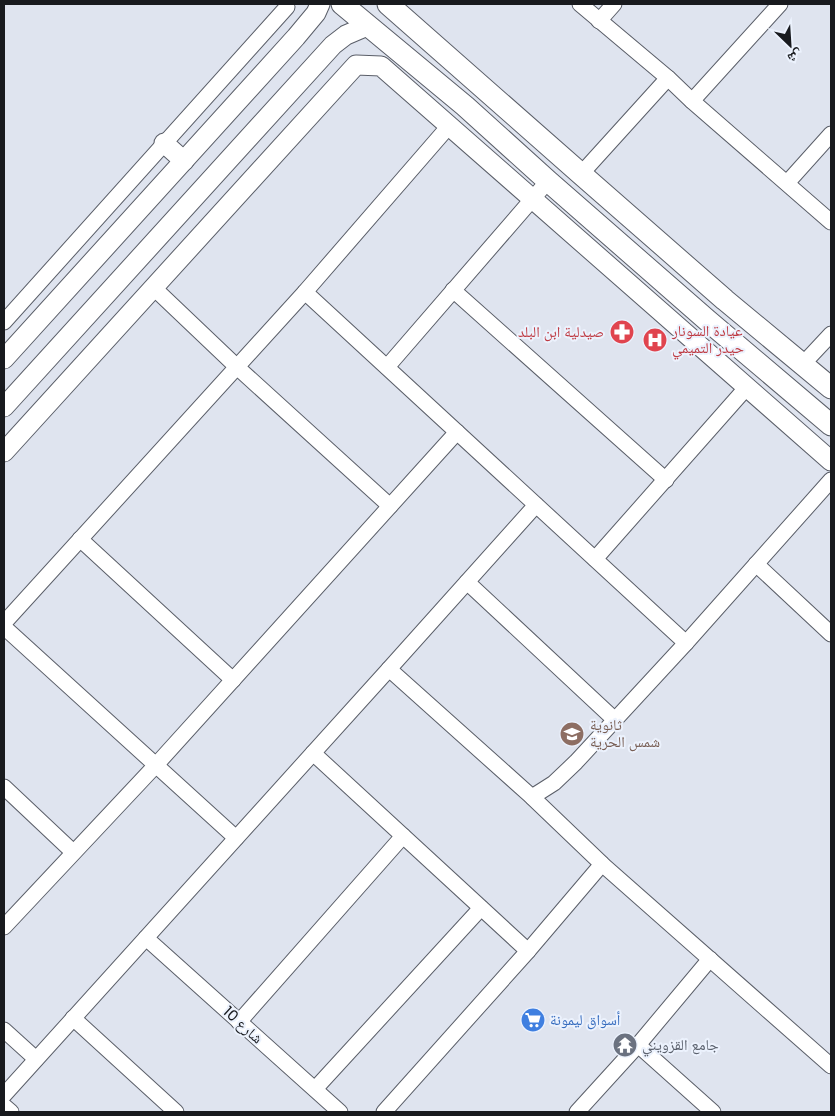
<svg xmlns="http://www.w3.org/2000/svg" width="835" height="1116" font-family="Poppins,'Noto Naskh Arabic',sans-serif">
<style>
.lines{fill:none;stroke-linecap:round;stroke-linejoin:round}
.minor-casing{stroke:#5a5e68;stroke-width:17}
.tertiary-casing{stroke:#5a5e68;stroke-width:21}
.secondary-casing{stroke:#5a5e68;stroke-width:23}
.minor{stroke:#fff;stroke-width:15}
.tertiary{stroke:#fff;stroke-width:19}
.secondary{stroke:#fff;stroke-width:21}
.labels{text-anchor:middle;stroke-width:4;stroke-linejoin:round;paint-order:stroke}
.health-label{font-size:15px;fill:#be3a42;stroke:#ecf2fd;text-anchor:start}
.education-label{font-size:15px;fill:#785e54;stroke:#ecf2fd;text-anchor:start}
.shop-label{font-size:15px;fill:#366cbe;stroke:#ecf2fd;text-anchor:start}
.street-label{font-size:15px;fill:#181a1e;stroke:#ecf2fd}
.worship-label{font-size:15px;fill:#5b616d;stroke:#ecf2fd;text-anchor:start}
</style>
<rect width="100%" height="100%" fill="#dfe4ef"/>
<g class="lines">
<defs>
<g id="minor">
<path d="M580 4 668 78 692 101 831 222"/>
<path d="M599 21 614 4"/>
<path d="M692 101 780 4"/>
<path d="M581 174 668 78"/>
<path d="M787 183 831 134"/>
<path d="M154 288 237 367 390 506"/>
<path d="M453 290 666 480"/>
<path d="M305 292 686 643"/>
<path d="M4 322 287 7"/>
<path d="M803 364 831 334"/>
<path d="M387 367 548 181"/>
<path d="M80 539 233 680"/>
<path d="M595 559 747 387"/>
<path d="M756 564 831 634"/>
<path d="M467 582 615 720"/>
<path d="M4 623 305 292 449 126"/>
<path d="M4 627 236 838"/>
<path d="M389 669 532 797 602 864 831 1066"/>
<path d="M313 753 528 951"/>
<path d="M4 787 73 852"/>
<path d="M532 797 554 783 576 762 686 643 831 480"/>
<path d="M4 927 156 765 457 432"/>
<path d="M146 938 340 1112"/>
<path d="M73 1018 176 1112"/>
<path d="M239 1022 403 836"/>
<path d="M4 1030 36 1059"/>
<path d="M638 1045 713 1112"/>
<path d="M315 1089 481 908"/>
<path d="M4 1095 389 669 536 505"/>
<path d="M4 1106 11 1112"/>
<path d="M384 1112 528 951 602 864"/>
<path d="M577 1112 638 1045 710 959"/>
</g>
<g id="tertiary">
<path d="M164 143 184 161"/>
<path d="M4 359 296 37 316 13 320 4"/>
<path d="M4 407 333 45 346 35 367 26"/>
<path d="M4 452 356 65 381 66 831 461"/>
</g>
<g id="secondary">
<path d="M342 4 465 106 548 181 707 320 831 425"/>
<path d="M388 4 581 174 725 300 831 388"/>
</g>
</defs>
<use href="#minor" class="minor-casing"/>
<use href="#tertiary" class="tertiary-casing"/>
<use href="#secondary" class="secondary-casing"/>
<use href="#minor" class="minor"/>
<use href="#tertiary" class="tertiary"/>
<use href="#secondary" class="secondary"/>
</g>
<defs>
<symbol id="pharmacy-disc" viewBox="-11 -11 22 22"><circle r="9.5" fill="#e0444e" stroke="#ecf2fd"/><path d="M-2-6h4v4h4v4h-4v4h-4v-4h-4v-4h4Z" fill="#fff"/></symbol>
<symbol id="hospital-disc" viewBox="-11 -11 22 22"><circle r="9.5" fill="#e0444e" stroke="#ecf2fd"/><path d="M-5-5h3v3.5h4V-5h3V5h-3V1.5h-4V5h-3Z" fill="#fff"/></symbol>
<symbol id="school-disc" viewBox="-11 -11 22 22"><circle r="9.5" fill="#8d6e63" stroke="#ecf2fd"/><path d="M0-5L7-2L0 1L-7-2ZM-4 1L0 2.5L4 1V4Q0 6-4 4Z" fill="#fff"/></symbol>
<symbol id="supermarket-disc" viewBox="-11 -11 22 22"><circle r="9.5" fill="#3f7fe0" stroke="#ecf2fd"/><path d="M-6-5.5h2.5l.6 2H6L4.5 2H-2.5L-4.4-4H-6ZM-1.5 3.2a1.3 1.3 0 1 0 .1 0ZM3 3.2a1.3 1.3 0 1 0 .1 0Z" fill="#fff"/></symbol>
<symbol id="temple-disc" viewBox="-11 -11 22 22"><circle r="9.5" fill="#6b7280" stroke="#ecf2fd"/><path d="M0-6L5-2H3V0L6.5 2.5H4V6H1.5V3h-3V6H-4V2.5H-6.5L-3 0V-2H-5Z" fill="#fff"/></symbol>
</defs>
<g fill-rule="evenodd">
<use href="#pharmacy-disc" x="608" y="318" width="28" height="28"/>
<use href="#hospital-disc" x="641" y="326" width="28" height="28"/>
<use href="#school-disc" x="558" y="720" width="28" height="28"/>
<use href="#supermarket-disc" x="519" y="1006" width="28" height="28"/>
<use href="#temple-disc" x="611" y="1031" width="28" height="28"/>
</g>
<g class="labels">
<g class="health-label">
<text x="672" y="336">عيادة السونار<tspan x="672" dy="17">حيدر التميمي</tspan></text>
<text x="604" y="337" text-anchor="end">صيدلية ابن البلد</text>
</g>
<g class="education-label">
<text x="590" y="730">ثانوية<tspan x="590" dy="17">شمس الحرية</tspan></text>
</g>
<g class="shop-label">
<text x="550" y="1025">أسواق ليمونة</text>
</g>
<g class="street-label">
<text transform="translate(243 1025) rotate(42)" y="5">شارع 10</text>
</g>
<g class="worship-label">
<text x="642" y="1050">جامع القزويني</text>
</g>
</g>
<rect width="835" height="1116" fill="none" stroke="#181a1e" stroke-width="10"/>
<g transform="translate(790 45) rotate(155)" stroke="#ecf2fd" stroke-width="4" paint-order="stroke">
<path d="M0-4L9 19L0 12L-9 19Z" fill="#181a1e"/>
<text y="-8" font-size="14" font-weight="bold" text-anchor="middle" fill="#181a1e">ش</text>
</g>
</svg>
